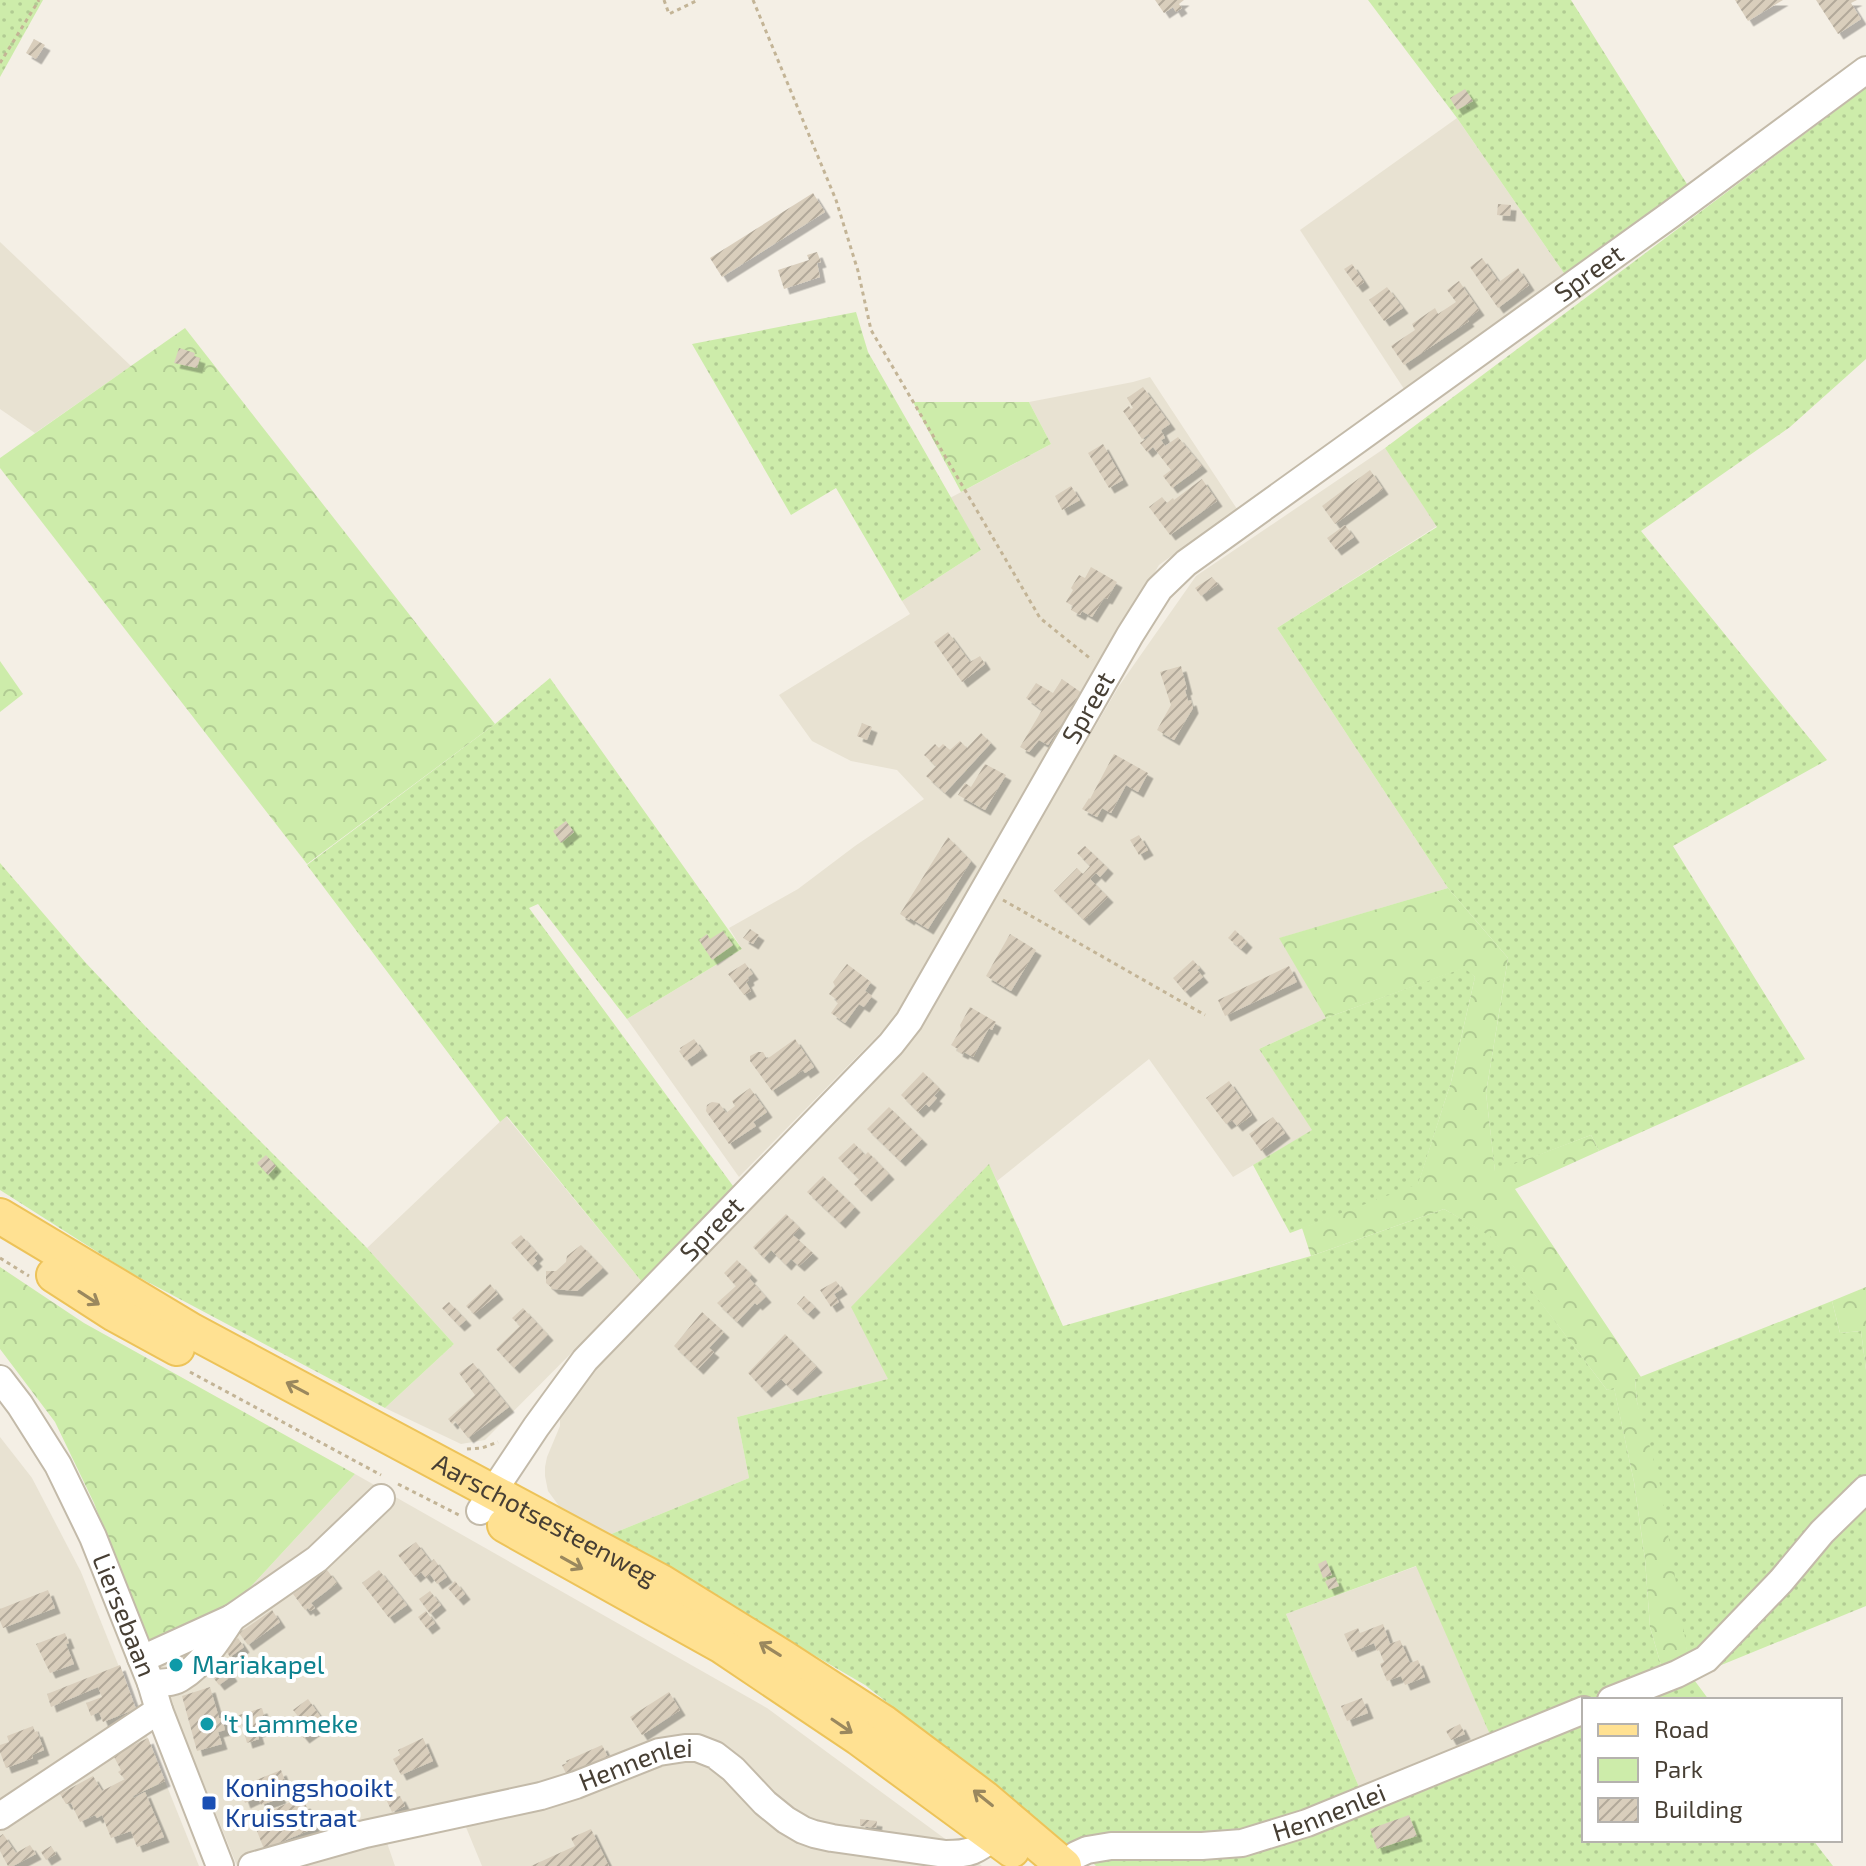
<svg xmlns="http://www.w3.org/2000/svg" width="1866" height="1866" font-family="'Exo 2',sans-serif">
<style>
.residential{fill:#e8e2d2}
.green{fill:url(#green-dots)}
.forest{fill:url(#forest-crowns)}
.building{fill:url(#building-hatch);filter:url(#shadow)}
.lines{fill:none;stroke-linecap:round;stroke-linejoin:round}
.minor-casing{stroke:#c3baa9;stroke-width:30}
.major-casing{stroke:#edc359;stroke-width:38}
.path{stroke:#c3b496;stroke-width:3;stroke-dasharray:4 4;stroke-linecap:butt}
.minor{stroke:#fff;stroke-width:26}
.major{stroke:#ffe192;stroke-width:34}
.oneway{stroke:#9a885e}
.culture-dot{fill:#0f9aa8;stroke:#fff;stroke-width:3}
.transit-dot{fill:#1a4fb4;stroke:#fff;stroke-width:3}
.labels{text-anchor:middle;stroke-width:8;stroke-linejoin:round;paint-order:stroke}
.street-label{font-size:26px;fill:#473f34;stroke:#fff}
.culture-label{font-size:26px;fill:#0d838f;stroke:#fff;text-anchor:start}
.transit-label{font-size:26px;fill:#164399;stroke:#fff;text-anchor:start}
</style>
<defs>
<pattern id="green-dots" width="8" height="8" patternUnits="userSpaceOnUse" patternTransform="scale(2)"><rect width="8" height="8" fill="#cdecaa"/><path d="M2 2h.1M6 6h.1" fill="none" stroke="#b1cb93" stroke-width="1.8" stroke-linecap="round"/></pattern>
<pattern id="forest-crowns" width="20" height="18" patternUnits="userSpaceOnUse" patternTransform="scale(2)"><rect width="20" height="18" fill="#cdecaa"/><path d="M2 6a3 3 0 1 1 6 0M12 15a3 3 0 1 1 6 0" fill="none" stroke="#b1cb93"/></pattern>
<pattern id="building-hatch" width="6" height="6" patternUnits="userSpaceOnUse" patternTransform="scale(2)"><rect width="6" height="6" fill="#d9cebc"/><path d="M-1 1l2-2M0 6l6-6M5 7l2-2" fill="none" stroke="#b2a99a"/></pattern>
<filter id="shadow"><feDropShadow dx="5.5" dy="5.5" stdDeviation="0" flood-color="#0004"/></filter>
</defs>
<rect width="100%" height="100%" fill="#f4efe5"/>
<g class="residential">
<path d="M1457 118 1568 279 1406 392 1300 230Z"/>
<path d="M0 242 131 366 35 433 0 409Z"/>
<path d="M1150 377 1237 509 1159 565 892 1021 739 1177 627 1019 742 949 729 928 798 889 855 846 924 799 897 770 851 761 812 741 779 695 910 614 902 601 981 550 950 498 1051 444 1029 402 1133 382Z"/>
<path d="M1385 448 1437 526 1277 628 1448 888 1280 938 1326 1018 1259 1049 1313 1130 1233 1177 1149 1059 997 1181 989 1165 888 1379 737 1417 749 1478 609 1535 559 1506 548 1491 545 1476V1467L547 1457 560 1426V1412L590 1368 918 1028 1119 686 1196 576Z"/>
<path d="M506 1116 642 1282 485 1440 461 1444 385 1408 454 1344 367 1248Z"/>
<path d="M0 1437 32 1478 81 1572 199 1866H0Z"/>
<path d="M355 1474 767 1708 982 1866H482L463 1820 385 1837 395 1866H237L148 1646 232 1607Z"/>
<path d="M1417 1566 1491 1737 1359 1787 1286 1614Z"/>
</g>
<g class="green">
<path d="M0 0H43L0 77Z"/>
<path d="M1368 0H1571L1692 192 1568 279 1457 118Z"/>
<path d="M1866 88V359L1790 427 1641 531 1827 760 1673 846 1805 1059 1599 1151 1591 1135 1495 1172 1486 1093 1508 958 1448 888 1277 628 1437 527 1385 448Z"/>
<path d="M856 312 868 352 981 550 902 601 836 488 791 515 692 344Z"/>
<path d="M550 678 742 949 627 1019 538 904 529 908 736 1190 642 1282 507 1116 500 1122 307 865 495 724Z"/>
<path d="M0 863 85 962 146 1027 367 1248 454 1344 385 1408 129 1272 0 1190Z"/>
<path d="M1465 967 1475 977 1451 1082 1418 1185 1290 1233 1253 1165 1312 1130 1259 1049 1326 1018Z"/>
<path d="M989 1164 1063 1326 1311 1256 1444 1209 1490 1235 1607 1390 1614 1387 1634 1482 1645 1559 1650 1627 1663 1672 1491 1737 1416 1566 1286 1614 1359 1787 1272 1826 1183 1833 1072 1848 865 1685 609 1535 749 1478 737 1417 888 1379 851 1307Z"/>
<path d="M1832 1301 1840 1333 1861 1331 1866 1370V1606L1692 1677 1709 1700H1634L1692 1677 1637 1402 1635 1379Z"/>
<path d="M1584 1720V1840H1813L1833 1866H1096L1089 1859 1177 1854Z"/>
</g>
<g class="forest">
<path d="M185 328 495 724 307 864 0 468V458Z"/>
<path d="M913 402H1029L1051 444 961 492Z"/>
<path d="M0 661 23 694 0 712Z"/>
<path d="M1448 888 1508 958 1486 1093 1495 1171 1591 1135 1599 1151 1515 1189 1641 1377 1635 1379 1637 1402 1659 1479 1689 1662 1663 1672 1650 1627 1645 1559 1634 1482 1614 1388 1607 1390 1490 1236 1444 1209 1311 1256 1302 1228 1418 1184 1451 1082 1475 977 1464 968 1326 1018 1279 938Z"/>
<path d="M0 1267 84 1323 355 1474 232 1607 148 1646 94 1503 55 1422 0 1349Z"/>
<path d="M1866 1287V1370L1861 1331 1840 1333 1832 1301Z"/>
</g>
<g class="building">
<path d="M1155 0H1184L1179 4 1182 8 1176 12 1173 7 1164 13Z"/>
<path d="M1735 0H1783L1748 21Z"/>
<path d="M1816 0H1857L1851 3 1861 19 1838 34Z"/>
<path d="M34 39 45 45 36 59 26 53Z"/>
<path d="M1465 89 1473 101 1457 110 1450 98Z"/>
<path d="M813 193 825 212 722 277 710 258Z"/>
<path d="M1498 204 1511 205 1510 216 1497 215Z"/>
<path d="M817 252 821 262 817 263 820 277 784 289 778 270 809 260 807 255Z"/>
<path d="M1482 258 1499 282 1518 268 1529 285 1498 308 1470 267Z"/>
<path d="M1352 264 1364 282 1357 287 1344 269Z"/>
<path d="M1459 281 1479 310 1467 319 1469 321 1404 365 1391 346 1415 330 1412 324 1435 308 1438 314 1456 302 1447 290Z"/>
<path d="M1387 287 1403 308 1384 321 1369 300Z"/>
<path d="M179 348 195 353 194 356 200 358 197 368 174 363Z"/>
<path d="M1143 387 1170 424 1161 430 1165 438 1161 440 1165 446 1178 437 1202 466 1172 488 1163 476 1171 470 1153 447 1147 452 1140 443 1150 436 1149 434 1142 439 1123 411 1129 406 1131 409 1133 408 1127 398Z"/>
<path d="M1103 444 1123 480 1109 488 1088 453Z"/>
<path d="M1370 470 1383 489 1335 524 1322 506Z"/>
<path d="M1202 479 1217 501 1170 535 1149 507 1162 497 1167 503 1173 498 1174 500Z"/>
<path d="M1071 486 1080 500 1062 510 1055 496Z"/>
<path d="M1345 525 1354 537 1336 550 1327 538Z"/>
<path d="M1091 567 1117 582 1107 599 1104 598 1092 617 1082 611 1080 615 1071 610 1073 606 1066 602 1073 590 1071 588 1079 575 1085 578Z"/>
<path d="M1212 577 1218 584 1201 596 1195 588Z"/>
<path d="M948 632 970 662 980 656 985 664 962 682 934 642Z"/>
<path d="M1181 666 1187 689 1185 690 1188 701 1191 700 1193 708 1174 740 1157 730 1171 705 1160 672Z"/>
<path d="M1062 679 1082 693 1048 745 1039 740 1029 752 1020 747 1042 710 1026 698 1036 683 1053 693Z"/>
<path d="M862 723 872 727 867 740 857 736Z"/>
<path d="M981 733 991 743 945 793 926 776 936 766 924 755 935 744 939 748 943 744 950 750 960 741 967 748Z"/>
<path d="M1114 754 1148 773 1138 792 1126 785 1111 813 1102 808 1097 817 1082 809 1089 798 1090 799Z"/>
<path d="M985 764 1006 775 985 810 958 795 965 783 971 787Z"/>
<path d="M566 821 574 832 561 843 553 831Z"/>
<path d="M1139 835 1148 850 1139 855 1130 840Z"/>
<path d="M948 837 971 861 928 929 910 918 909 920 900 914Z"/>
<path d="M1085 846 1108 868 1100 877 1096 873 1090 879 1108 897 1084 920 1054 891 1077 868 1083 874 1090 866 1077 853Z"/>
<path d="M750 929 759 935 753 944 743 938Z"/>
<path d="M1235 930 1247 942 1241 949 1228 938Z"/>
<path d="M723 931 733 945 712 960 699 940 707 934 710 939Z"/>
<path d="M1010 934 1036 950 1011 991 986 976Z"/>
<path d="M1193 960 1200 968 1197 970 1203 977 1185 992 1173 978Z"/>
<path d="M745 963 753 974 748 977 749 980 746 982 751 991 744 995 728 974Z"/>
<path d="M847 964 871 982 865 991 872 996 864 1007 859 1004 845 1023 831 1013 838 1003 836 1002 837 1000 829 994 835 986 833 982Z"/>
<path d="M1289 966 1297 982 1225 1016 1218 1000Z"/>
<path d="M970 1007 996 1022 992 1030 989 1028 973 1057 964 1052 963 1054 957 1051 958 1049 951 1045 961 1029 960 1025Z"/>
<path d="M694 1039 702 1050 686 1061 679 1051 681 1050 680 1048Z"/>
<path d="M795 1039 814 1067 805 1073 803 1070 772 1091 750 1061V1056L758 1052H763L767 1059Z"/>
<path d="M923 1072 940 1089 934 1096 937 1098 929 1107 926 1104 918 1112 901 1095Z"/>
<path d="M1229 1081 1252 1115 1237 1126 1232 1120 1226 1124 1206 1098Z"/>
<path d="M750 1088 767 1112 753 1122 756 1126 729 1144 706 1111 707 1105 712 1102 719 1103 726 1113 735 1106 732 1101Z"/>
<path d="M889 1107 922 1139 900 1161 867 1129Z"/>
<path d="M1273 1117 1285 1133 1261 1151 1249 1134Z"/>
<path d="M854 1143 865 1155 868 1152 889 1174 866 1196 854 1184 859 1179 838 1158Z"/>
<path d="M266 1155 276 1166 268 1175 257 1163Z"/>
<path d="M823 1176 855 1207 840 1223 807 1192Z"/>
<path d="M786 1214 800 1228 793 1235 813 1253 799 1266 791 1259 786 1265 771 1250 764 1258 753 1247Z"/>
<path d="M521 1235 538 1254 534 1258 537 1261 532 1266 511 1243Z"/>
<path d="M581 1245 603 1268 577 1291 553 1289 546 1283V1271H556L566 1262 567 1256Z"/>
<path d="M737 1260 752 1275 749 1278 766 1297 757 1305 755 1303 737 1322 717 1303 736 1286 724 1273Z"/>
<path d="M836 1281 842 1289 834 1294 839 1302 831 1307 820 1290Z"/>
<path d="M490 1284 498 1294 474 1314 466 1306Z"/>
<path d="M804 1296 815 1307 808 1314 797 1304Z"/>
<path d="M449 1302 466 1320 459 1326 442 1308Z"/>
<path d="M523 1308 548 1335 514 1368 496 1349 520 1326 512 1318Z"/>
<path d="M702 1312 724 1332 709 1348 714 1352 698 1369 674 1346Z"/>
<path d="M785 1334 817 1367 792 1390 781 1379 766 1392 748 1373Z"/>
<path d="M473 1363 509 1407 468 1438 455 1421 452 1424 448 1419 475 1395 459 1373Z"/>
<path d="M416 1542 431 1562 434 1559 447 1577 437 1584 430 1574 426 1578 421 1572 415 1577 398 1555Z"/>
<path d="M1326 1560 1332 1575 1323 1578 1318 1564Z"/>
<path d="M327 1570 337 1583 311 1603 315 1608 310 1611 308 1608 305 1610 293 1594Z"/>
<path d="M379 1570 407 1605 389 1618 362 1583Z"/>
<path d="M1335 1577 1339 1586 1329 1590 1325 1581Z"/>
<path d="M455 1581 465 1594 458 1600 448 1588Z"/>
<path d="M48 1590 55 1608 3 1628 0 1621V1609Z"/>
<path d="M430 1591 441 1605 430 1614 419 1599Z"/>
<path d="M272 1610 280 1622 248 1645 239 1633Z"/>
<path d="M426 1611 435 1623 427 1629 418 1617Z"/>
<path d="M1383 1624 1390 1644 1400 1640 1410 1663 1418 1660 1425 1677 1405 1685 1401 1676 1387 1681 1380 1664 1384 1662 1379 1650 1377 1651 1374 1643 1352 1652 1344 1634 1358 1628 1360 1633Z"/>
<path d="M65 1633 69 1643 66 1644 74 1664 50 1673 36 1644Z"/>
<path d="M238 1638 244 1647 230 1657 224 1647Z"/>
<path d="M120 1665 136 1709 103 1722 99 1712 91 1716 86 1703 102 1697 98 1687 51 1707 47 1694Z"/>
<path d="M226 1667 232 1676 219 1685 212 1676Z"/>
<path d="M210 1687 219 1718H222L225 1730 218 1732 222 1744 197 1751 182 1696Z"/>
<path d="M669 1692 680 1710 642 1735 630 1717Z"/>
<path d="M1362 1698 1368 1713 1347 1721 1341 1706Z"/>
<path d="M308 1699 325 1723 304 1738 294 1726 301 1720 293 1710Z"/>
<path d="M262 1708 268 1729 257 1732 259 1739 247 1743 239 1715Z"/>
<path d="M1460 1724 1465 1734 1451 1740 1446 1731Z"/>
<path d="M33 1726 35 1732 37 1731 44 1750 32 1755 33 1758 6 1768 0 1752V1745L9 1742 7 1736Z"/>
<path d="M148 1738 165 1781 133 1796 134 1798 145 1792 164 1837 137 1847 131 1831 111 1838 102 1815 97 1818 95 1815 80 1822 71 1803 66 1804 60 1794 93 1776 102 1791 125 1779 118 1772 121 1770 113 1755Z"/>
<path d="M423 1738 433 1761 401 1775 393 1759 400 1755 398 1750Z"/>
<path d="M602 1745 609 1759 568 1778 562 1765 567 1763 566 1761Z"/>
<path d="M281 1770 287 1786 277 1790 281 1798 261 1805 258 1797 245 1803 239 1787Z"/>
<path d="M393 1791 397 1797 400 1796 405 1806 392 1812 384 1795Z"/>
<path d="M295 1800 298 1806 305 1803 315 1828 264 1849 255 1826 275 1818 272 1810Z"/>
<path d="M1409 1815 1417 1836 1377 1849 1370 1829Z"/>
<path d="M860 1819 877 1821 876 1828 860 1826Z"/>
<path d="M591 1829 609 1866H531L575 1846 571 1838Z"/>
<path d="M3 1834 16 1853 30 1845 36 1854 13 1866H8L0 1851V1836Z"/>
<path d="M51 1846 56 1854 46 1860 41 1852Z"/>
</g>
<g class="lines">
<defs>
<g id="minor">
<path id="s1" d="M0 1379 20 1405 58 1465 93 1537 151 1683 159 1710 220 1866"/>
<path id="s2" d="M480 1511 536 1427 585 1360 891 1044 909 1021 1130 635 1159 589 1186 563 1670 215 1866 70"/>
<path d="M141 1658 153 1654 232 1618 317 1559 381 1498"/>
<path d="M151 1683C162 1682 173 1684 182 1677 201 1666 220 1637 232 1618"/>
<path d="M1611 1700 1677 1674 1706 1659 1781 1581 1822 1532 1866 1489"/>
<path d="M0 1816 159 1710"/>
<path id="s3" d="M252 1866 365 1834 541 1796 576 1785 659 1752 685 1748H697L715 1755 733 1769 765 1803 786 1820 803 1830 814 1834 832 1838 946 1854C970 1854 976 1851 995 1836"/>
<path id="s4" d="M1064 1866 1076 1855 1087 1850 1111 1846H1202L1242 1843 1307 1823 1584 1710"/>
</g>
<g id="major">
<path id="s5" d="M0 1216 192 1331 661 1582 782 1657 884 1723 984 1798 1064 1866"/>
<path d="M54 1275 113 1313 177 1348"/>
<path d="M505 1525 722 1646 859 1738 1012 1850"/>
</g>
</defs>
<use href="#minor" class="minor-casing"/>
<use href="#major" class="major-casing"/>
<g class="path">
<path d="M664 0 669 14 698 0"/>
<path d="M753 0 836 200 858 271 871 330 1040 618 1092 660"/>
<path d="M0 63 39 0"/>
<path d="M1003 900 1205 1015"/>
<path d="M0 1258 29 1276"/>
<path d="M190 1372 381 1475"/>
<path d="M467 1449 482 1448 498 1442"/>
<path d="M398 1484 459 1515"/>
</g>
<use href="#minor" class="minor"/>
<use href="#major" class="major"/>
</g>
<defs><path id="oneway-shaft" d="M-6 0H5M1.5-3L5.5 0L1.5 3" fill="none" stroke-width="1.6" stroke-linecap="round" stroke-linejoin="round" transform="scale(2)"/></defs>
<g class="oneway">
<use href="#oneway-shaft" transform="translate(89 1298) rotate(33)"/>
<use href="#oneway-shaft" transform="translate(297 1388) rotate(-152)"/>
<use href="#oneway-shaft" transform="translate(572 1563) rotate(29)"/>
<use href="#oneway-shaft" transform="translate(770 1649) rotate(-148)"/>
<use href="#oneway-shaft" transform="translate(842 1726) rotate(34)"/>
<use href="#oneway-shaft" transform="translate(983 1798) rotate(-141)"/>
</g>
<g class="culture-dot">
<circle cx="176" cy="1665" r="8"/>
<circle cx="207" cy="1724" r="8"/>
</g>
<rect class="transit-dot" x="201" y="1795" width="16" height="16" rx="4"/>
<g class="labels">
<g class="street-label">
<text dy="9" stroke="none"><textPath href="#s2" startOffset="1686">Spreet</textPath></text>
<text dy="9" stroke="none"><textPath href="#s2" startOffset="1014">Spreet</textPath></text>
<text dy="9" stroke="none"><textPath href="#s2" startOffset="366">Spreet</textPath></text>
<text dy="9" stroke="none"><textPath href="#s5" startOffset="624">Aarschotsesteenweg</textPath></text>
<text dy="9" stroke="none"><textPath href="#s1" startOffset="268">Liersebaan</textPath></text>
<text dy="9" stroke="none"><textPath href="#s3" startOffset="398">Hennenlei</textPath></text>
<text dy="9" stroke="none"><textPath href="#s4" startOffset="276">Hennenlei</textPath></text>
</g>
<g class="culture-label">
<text x="192" y="1674">Mariakapel</text>
<text x="223" y="1733">'t Lammeke</text>
</g>
<g class="transit-label">
<text x="225" y="1797">Koningshooikt<tspan x="225" dy="30">Kruisstraat</tspan></text>
</g>
</g>
<rect x="1582" y="1698" width="260" height="144" fill="#ffffff" stroke="#b5b2ae" stroke-width="2"/>
<rect x="1598" y="1724" width="40" height="12" fill="#ffe192" stroke="#b5b2ae" stroke-width="2"/>
<text x="1654" y="1738" font-size="24" fill="#473f34">Road</text>
<rect x="1598" y="1758" width="40" height="24" fill="#cdecaa" stroke="#b5b2ae" stroke-width="2"/>
<text x="1654" y="1778" font-size="24" fill="#473f34">Park</text>
<rect x="1598" y="1798" width="40" height="24" fill="url(#building-hatch)" stroke="#b5b2ae" stroke-width="2"/>
<text x="1654" y="1818" font-size="24" fill="#473f34">Building</text>
</svg>
